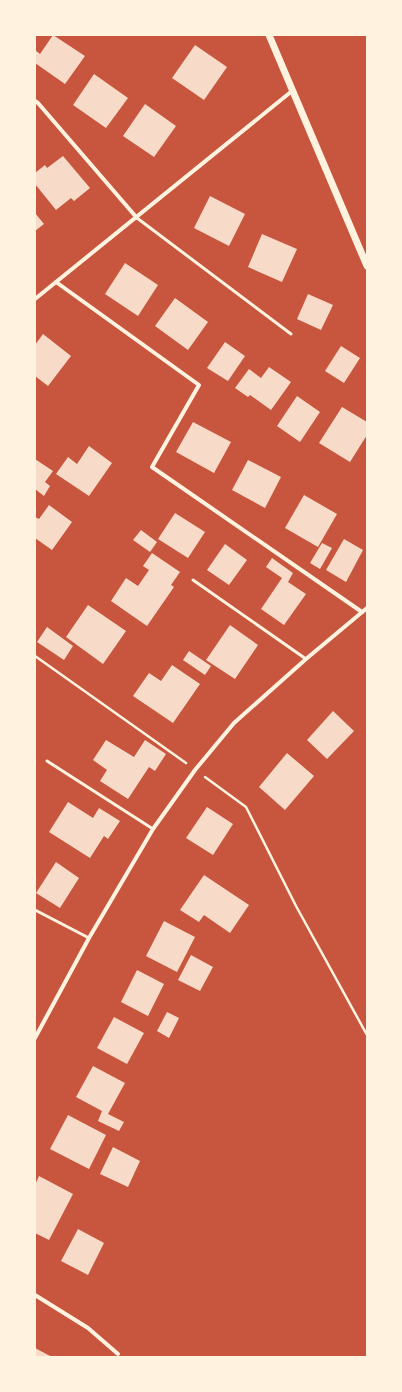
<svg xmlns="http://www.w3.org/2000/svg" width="402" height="1392" font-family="Signika,sans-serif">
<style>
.building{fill:#f7dbc8}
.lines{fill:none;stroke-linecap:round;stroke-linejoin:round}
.path{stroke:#fff3e0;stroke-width:2.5}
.service{stroke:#fff3e0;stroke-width:3}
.minor{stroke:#fff3e0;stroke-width:4}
.tertiary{stroke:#fff3e0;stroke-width:7}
</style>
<rect width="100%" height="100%" fill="#c8553d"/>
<g class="building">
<path d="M53 35 85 56 65 84 35 63V50L40 54Z"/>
<path d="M195 45 227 67 204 100 172 78Z"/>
<path d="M94 74 128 98 106 128 73 105Z"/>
<path d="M145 104 176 126 154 157 123 136Z"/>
<path d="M63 156 90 188 74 201 71 198 56 210 35 184V173L45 165 47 168Z"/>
<path d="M210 196 245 214 229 246 194 228Z"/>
<path d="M35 213 44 224 35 231Z"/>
<path d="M262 234 297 249 282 282 248 267Z"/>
<path d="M125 263 158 285 138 316 105 294Z"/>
<path d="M308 294 333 305 321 330 297 319Z"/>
<path d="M175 298 208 322 188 350 155 326Z"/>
<path d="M43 334 71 356 48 386 35 376V345Z"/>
<path d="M225 342 245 356 228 381 207 368Z"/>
<path d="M341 346 360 358 344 383 325 371Z"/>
<path d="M269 367 291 382 271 410 250 395 248 397 235 388 249 369 261 378Z"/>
<path d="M297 396 320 412 300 442 277 426Z"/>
<path d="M342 407 367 422V435L350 462 319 443Z"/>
<path d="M193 422 231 442 214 473 176 452Z"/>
<path d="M89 446 112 463 89 496 56 474 68 457 77 464Z"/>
<path d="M35 459 53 471 45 482 50 486 44 496 35 489Z"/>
<path d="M248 460 281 477 265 508 232 490Z"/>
<path d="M304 495 337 514 318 547 285 528Z"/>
<path d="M49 505 72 522 52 550 35 538V517L39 519Z"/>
<path d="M175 513 205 532 188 558 158 539Z"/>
<path d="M141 530 157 542 150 552 133 540Z"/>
<path d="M344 539 363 550 346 582 326 570Z"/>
<path d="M322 543 332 548 320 569 310 563Z"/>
<path d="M225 544 247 560 229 585 207 570Z"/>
<path d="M152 553 180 572 171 585 174 587 147 626 111 601 126 578 138 586 149 570 143 566Z"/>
<path d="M272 558 293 573 288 582 306 594 284 625 261 609 282 578 266 567Z"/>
<path d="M88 605 126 631 103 664 66 637Z"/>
<path d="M230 625 258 645 235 679 206 660Z"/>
<path d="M47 627 73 646 64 660 37 642Z"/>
<path d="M189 651 211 666 205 675 183 660Z"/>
<path d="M172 665 200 684 173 723 133 696 149 673 161 681Z"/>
<path d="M333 711 354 731 327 759 307 740Z"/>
<path d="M106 740 134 757 145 740 166 754 155 771 149 767 128 799 100 781 107 770 93 760Z"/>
<path d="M287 753 314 776 285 810 259 787Z"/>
<path d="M68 802 93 818 99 808 120 821 108 839 104 836 90 858 49 832Z"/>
<path d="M207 807 233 824 213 855 186 838Z"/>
<path d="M56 862 79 878 60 908 36 893Z"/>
<path d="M204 875 249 905 230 933 204 915 199 922 180 910Z"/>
<path d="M164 921 195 937 177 972 146 956Z"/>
<path d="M191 955 213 967 200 991 178 980Z"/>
<path d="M137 970 164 984 148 1016 121 1002Z"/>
<path d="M167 1012 179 1018 169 1038 157 1031Z"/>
<path d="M114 1017 144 1033 127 1064 97 1048Z"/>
<path d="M93 1066 125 1083 108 1114 124 1122 119 1131 98 1121 102 1111 76 1097Z"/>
<path d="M68 1115 106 1135 89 1169 50 1149Z"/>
<path d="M113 1147 140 1161 128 1187 100 1174Z"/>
<path d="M39 1176 73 1194 49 1240 35 1233V1185Z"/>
<path d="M78 1229 104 1243 88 1275 61 1261Z"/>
<path d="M35 1348 52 1357H35Z"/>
</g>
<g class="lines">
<g class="path">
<path d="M35 656 186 763"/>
<path d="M205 777 246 807 296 906 367 1035"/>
</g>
<g class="service">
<path d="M137 218 291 334"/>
<path d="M193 580 306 659"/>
<path d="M47 761 153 829"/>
<path d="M35 910 89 938"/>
</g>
<g class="minor">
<path d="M35 101 38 103 137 218"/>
<path d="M56 282 199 385 152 467 362 612"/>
<path d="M35 299 292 91"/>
<path d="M35 1038 89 938 153 829 195 770 234 723 306 659 367 608"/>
<path d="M35 1295 88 1328 118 1354"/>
</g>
<path class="tertiary" d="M269 35 367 266"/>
</g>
<rect width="402" height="1392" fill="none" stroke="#fff3e0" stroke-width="72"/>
</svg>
